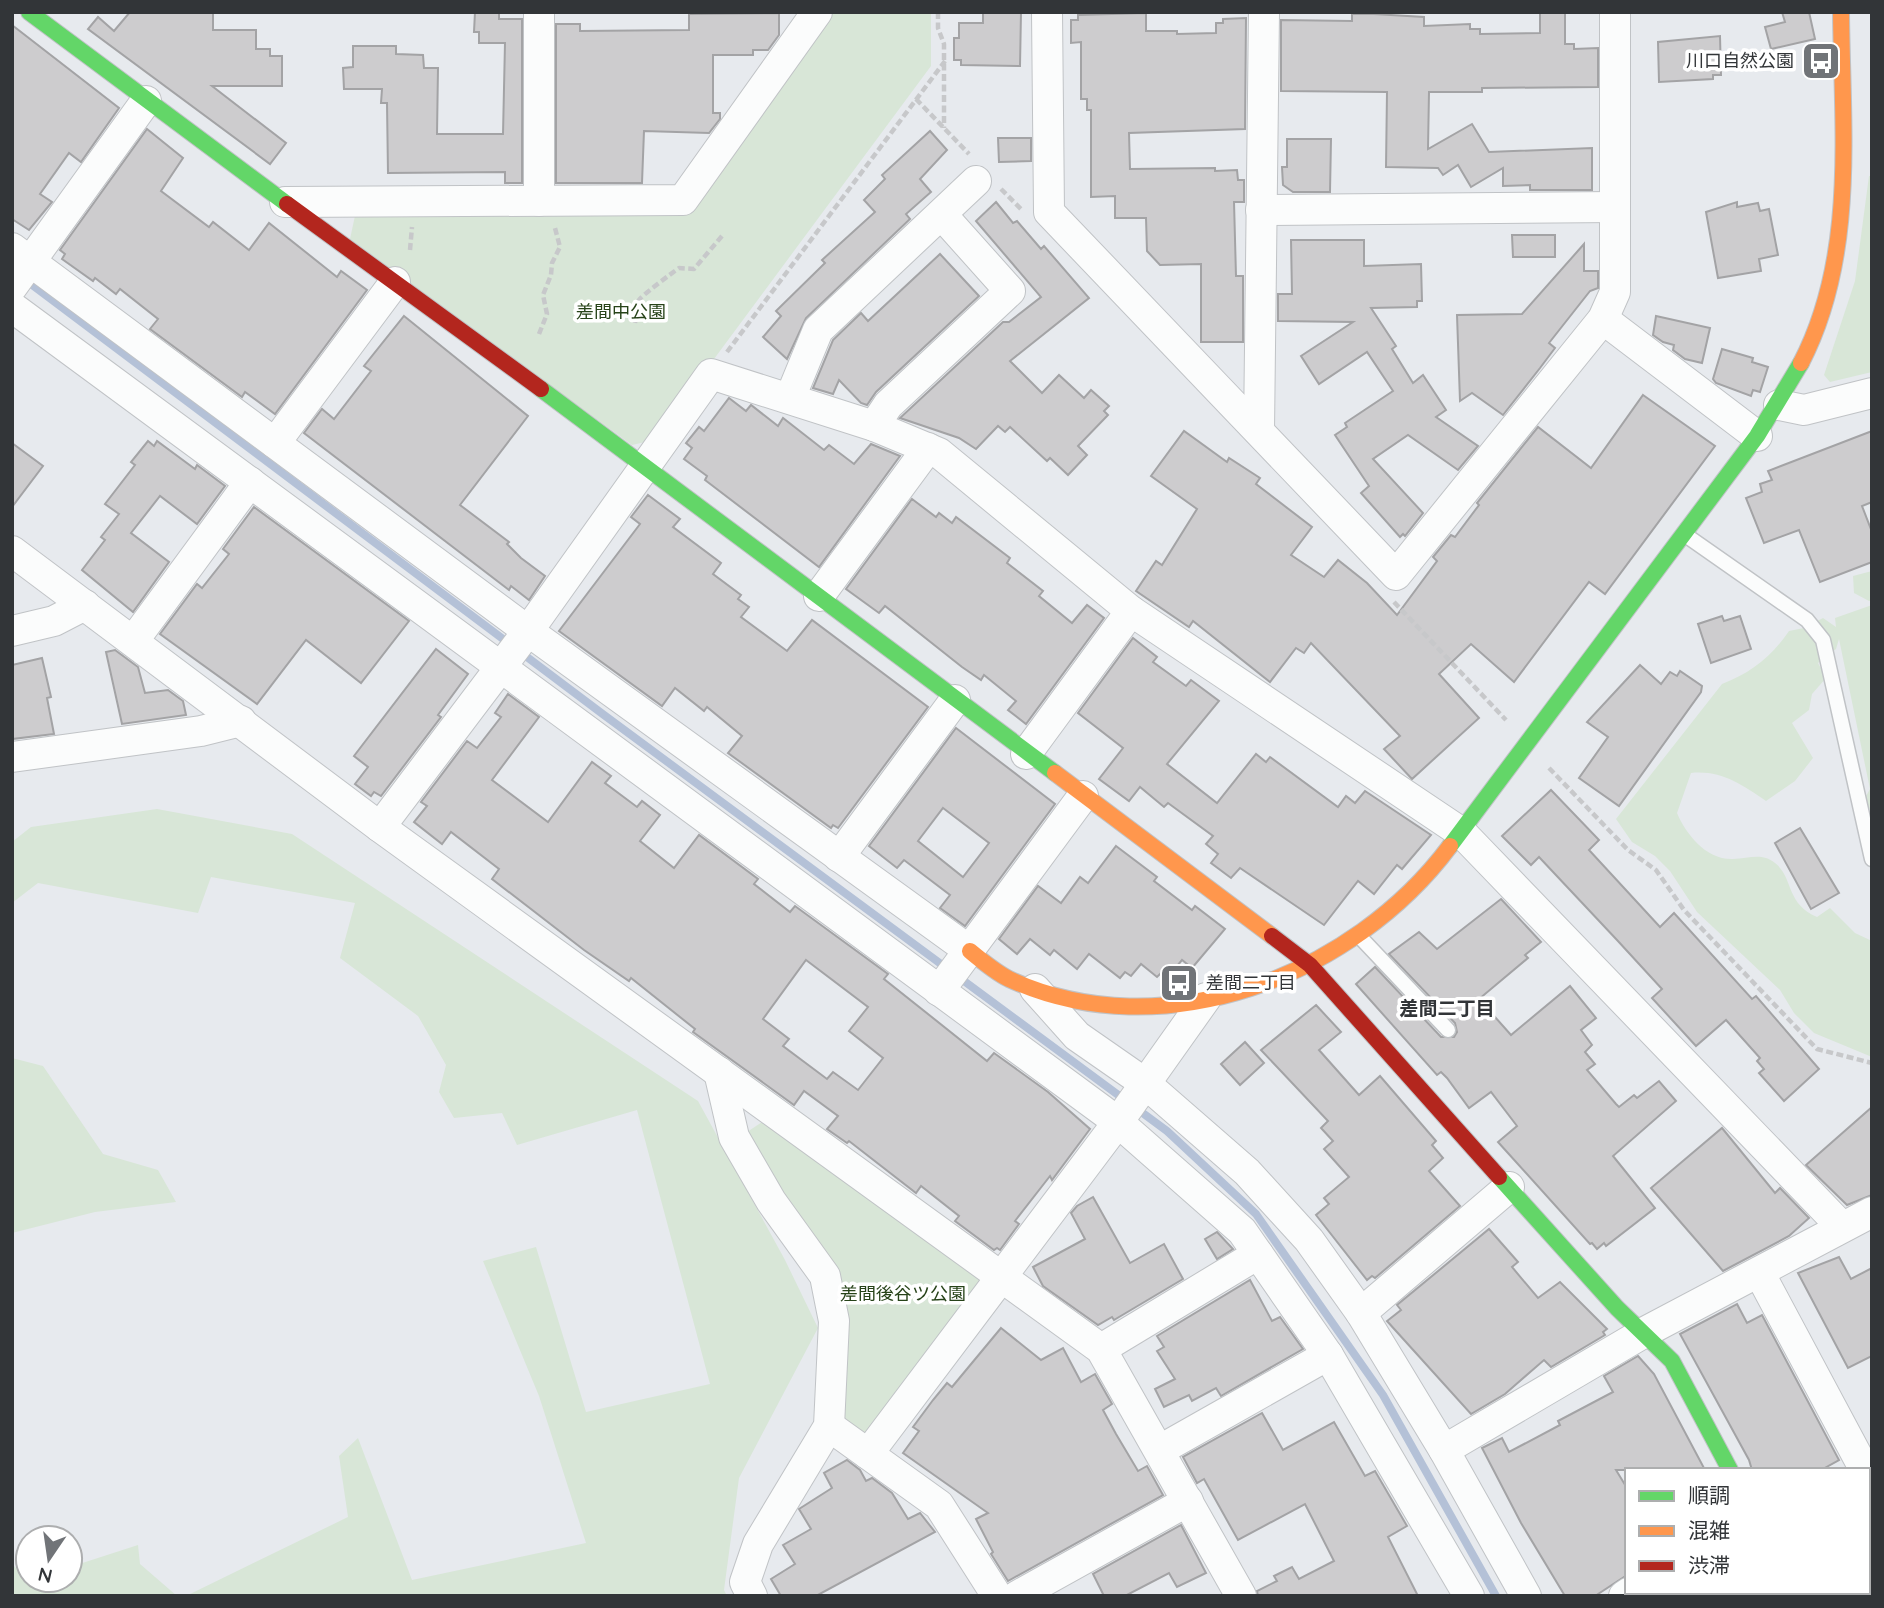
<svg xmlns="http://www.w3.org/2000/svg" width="1884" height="1608" font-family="Quicksand,'Noto Sans JP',sans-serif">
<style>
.green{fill:#d8e6d7}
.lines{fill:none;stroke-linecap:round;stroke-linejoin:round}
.stream{stroke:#b4c1d7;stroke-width:8}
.building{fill:#cdccce;stroke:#a3a3a5;stroke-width:2;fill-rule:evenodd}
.lane-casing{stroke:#c0c3c6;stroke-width:17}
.street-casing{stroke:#c0c3c6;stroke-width:32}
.fast-casing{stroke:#c0c3c6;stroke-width:18}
.slow-casing{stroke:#c0c3c6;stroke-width:18}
.jam-casing{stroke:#c0c3c6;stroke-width:18}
.path{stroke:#c7c8ca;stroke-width:4.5;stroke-dasharray:7 3.5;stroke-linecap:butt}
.lane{stroke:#fbfcfc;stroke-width:14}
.street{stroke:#fbfcfc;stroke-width:30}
.fast{stroke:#63d668;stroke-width:16}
.slow{stroke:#ff974d;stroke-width:16}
.jam{stroke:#b3261e;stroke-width:16}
.labels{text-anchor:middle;stroke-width:7;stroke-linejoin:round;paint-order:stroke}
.poi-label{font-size:18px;fill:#323538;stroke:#fff;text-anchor:end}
.park-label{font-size:18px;fill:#274319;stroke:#fff}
.neighbourhood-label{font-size:19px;font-weight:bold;fill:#323538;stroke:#fff}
</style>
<rect width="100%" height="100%" fill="#e7eaee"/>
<g class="green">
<path d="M832 12H931V66L654 440 632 445 350 239 356 211 689 209Z"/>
<path d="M1869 176H1872V372L1830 382 1824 375 1855 281Z"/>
<path d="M1872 571V600L1869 601 1854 593 1853 576Z"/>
<path d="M1872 605V815L1865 798 1870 789 1839 639 1836 649 1818 663 1826 678 1812 694 1809 710 1792 723 1813 758 1795 781 1766 801C1741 784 1721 770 1691 773L1677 813C1686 834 1706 860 1733 859 1749 859 1761 852 1775 863 1794 878 1785 903 1817 917L1830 908 1855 933 1872 941V1057L1814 1033 1794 1013 1780 990 1697 912 1670 871 1655 856 1632 842 1616 819 1722 684C1751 673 1772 656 1789 631L1804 628 1823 618 1836 627 1835 618Z"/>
<path d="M157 809 292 834 698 1101 785 1260 818 1328 739 1478 724 1590 727 1596H186L348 1517 339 1456 358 1438 412 1580 586 1543 539 1396 483 1261 536 1247 586 1412 710 1384 637 1110 517 1145 502 1113 454 1118 439 1092 446 1065 418 1016 340 958 355 903 211 877 198 913 38 883 12 903V842L31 827Z"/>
<path d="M12 1058 43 1066 103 1154 158 1170 176 1202 95 1212 12 1233Z"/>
<path d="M768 1118 979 1270 980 1298 876 1436 859 1437 839 1424 845 1339 744 1134Z"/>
<path d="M138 1545 140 1564 177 1596H12V1564L28 1580H70V1567Z"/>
</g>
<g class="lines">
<g class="stream">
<path d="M23 278 604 715 1167 1131 1256 1214 1383 1395 1496 1596"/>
<path d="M1868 1484 1872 1482"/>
<path d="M1664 1596 1671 1592"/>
</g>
</g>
<g class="building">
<path d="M130 12H213V30H256V49H270V56H282V86H212L286 143 270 164 88 29 98 17 114 31Z"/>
<path d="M475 12H499V19H522V183H505V172L388 173 387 103H381L382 89H344L343 68 353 67V46H396V54L423 55 424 68H438L437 134H503L505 43H479V32H474Z"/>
<path d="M983 12H1021L1020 66 961 65V60H954V38H959V23H983Z"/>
<path d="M1540 12H1565V44H1574V49L1598 48V87L1482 88V92H1429L1428 149 1472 124 1489 152 1592 148V190H1530V185L1503 186V168L1471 187 1458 165 1443 175 1438 168 1386 167 1387 92 1281 91V20L1352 21V14H1374L1424 17V26L1470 24V29H1480V34L1540 33Z"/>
<path d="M1782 12H1809L1815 39 1771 49 1765 27 1785 22Z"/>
<path d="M779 13V35L768 50H753V55H713V113H720V119L709 133 644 131 642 183H556V24H580V31L689 30V14Z"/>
<path d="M1146 13V31H1177V34L1216 33V23H1223V19L1246 18 1245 129 1129 133 1130 169 1215 168V171L1237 170 1238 180H1244V202H1234L1236 276H1243V342H1201V264L1160 265 1147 251 1146 218H1115V196L1091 197V110H1087V99H1081V42L1071 43V20H1078V15Z"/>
<path d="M12 25 119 108 81 162 69 153 40 194 52 202 29 230 12 219Z"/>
<path d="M1720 36 1721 75H1713V79L1659 82 1658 42Z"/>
<path d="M147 129 183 158 161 191 209 227 213 222 249 250 269 223 337 277 341 271 367 290 275 414 245 392 242 397 150 329 158 319 120 289 116 294 95 278 93 281 62 259 65 254 60 250Z"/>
<path d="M930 131 947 150 920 179 931 192 906 214 910 219 806 318 787 359 763 337 781 316 776 311 825 263 822 260 875 212 864 200 885 179 882 175Z"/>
<path d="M998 138H1031V161L999 162Z"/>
<path d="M1287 139H1331L1330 192H1293L1283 185 1282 167H1287Z"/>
<path d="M996 202 1013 223 1017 221 1041 249 1044 246 1089 298 1010 361 1042 393 1059 375 1084 398 1091 390 1109 406 1104 411 1108 415 1078 446 1087 455 1068 475 1050 458 1047 461 1010 427 1005 432 998 426 976 449 959 438 900 418 1003 322H1009L1041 297 976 221Z"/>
<path d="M1737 202V207L1758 203 1760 211 1769 209 1778 255 1759 259 1761 271 1718 278 1706 212Z"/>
<path d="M1512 235H1555V257H1513Z"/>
<path d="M1291 240H1364V266L1421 264 1422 301H1417V307L1371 308 1396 346 1392 349 1413 383 1423 375 1446 410 1436 417 1478 446 1458 470 1408 435 1373 459 1423 513 1405 536 1403 534 1400 537 1361 493 1369 486 1335 435 1347 427 1345 423 1393 391 1367 352 1319 384 1301 356 1353 322 1278 321V294H1292Z"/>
<path d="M1584 244V271H1598V288L1590 291 1549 343 1555 348 1540 368 1503 415 1472 393 1460 401 1457 315 1522 314Z"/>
<path d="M940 254 979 296 876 392 867 405 861 403 839 380 833 394 813 388 833 340 861 313 868 321Z"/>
<path d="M404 316 528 416 460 505 509 542 507 544 521 558 545 576 529 600 511 586 509 590 304 433 322 409 334 419 371 371 364 366Z"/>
<path d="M1656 316 1710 328 1702 363 1685 359 1673 350 1674 345 1663 342 1653 335Z"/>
<path d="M1722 349 1753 358 1752 362 1768 367 1760 392 1753 390 1751 396 1716 383 1713 379Z"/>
<path d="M1643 395 1715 446 1605 594 1589 582 1514 682 1471 644 1439 674 1479 718 1412 779 1384 749 1400 736 1311 643 1304 653 1296 648 1270 682 1193 621 1189 627 1136 591 1156 561 1162 565 1197 509 1151 476 1184 431 1227 462 1229 458 1260 478 1256 484 1312 527 1291 555 1324 577 1338 560 1367 583 1397 615 1437 561 1433 557 1451 535 1455 537 1479 505 1477 503 1538 427 1591 468Z"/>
<path d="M729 398 746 411 751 405 778 426 783 418 824 450 829 445 854 464 871 444 900 456 819 567 705 480 707 476 684 459 692 448 686 443 699 427 704 431Z"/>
<path d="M1872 431V502L1862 506 1872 532V562L1820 582 1799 530 1764 543 1746 498 1762 492 1760 484 1772 480 1768 471Z"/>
<path d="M148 441 154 446 157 441 195 469 197 465 225 486 197 524 160 496 131 533 169 562 133 612 82 570 105 540 101 537 119 514 105 504 135 465 131 462Z"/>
<path d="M12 443 43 466 12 507Z"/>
<path d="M648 495 680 519 673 527 721 563 713 574 741 595 738 599 749 607 741 617 787 651 812 620 928 707 838 828 833 825 831 828 728 753 742 736 707 707 704 711 675 688 662 706 559 631 640 524 631 517Z"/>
<path d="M912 499 936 517 939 513 952 523 956 517 1010 558 1007 563 1043 591 1039 596 1072 623 1087 605 1104 618 1026 724 1008 710 1016 701 984 675 981 680 962 667 885 606 879 613 846 589Z"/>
<path d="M254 507 409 621 361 683 306 640 257 704 160 634 197 584 202 588 229 554 223 549Z"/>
<path d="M1722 616 1724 621 1740 616 1751 649 1711 663 1698 624Z"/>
<path d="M1133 638 1157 657 1153 662 1186 686 1191 680 1219 701 1167 764 1217 803 1256 754 1266 762 1270 757 1338 807 1346 796 1355 803 1365 791 1431 835 1402 869 1397 865 1374 894 1358 881 1324 925 1240 868 1231 878 1211 863 1218 854 1206 844 1213 836 1168 803 1164 807 1140 787 1129 801 1099 779 1123 748 1078 713Z"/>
<path d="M436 649 468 674 438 715 441 717 381 796 374 792 371 796 355 784 368 767 354 756Z"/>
<path d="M115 650 138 667 145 693 168 690 183 701 186 715 122 724 106 652Z"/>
<path d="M42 658 51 697 47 698 54 734 12 739V665Z"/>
<path d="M1640 665 1661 684 1670 672 1677 676 1680 671 1702 686 1701 692 1619 806 1579 778 1608 737 1587 722Z"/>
<path d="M508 694 539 717 492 780 548 822 592 762 611 776 605 783 637 807 642 801 660 815 640 841 674 868 699 835 758 879 754 884 790 912 795 906 888 974 884 979 987 1061 994 1053 1048 1092 1090 1129 1052 1180 1050 1176 1015 1221 1019 1224 1000 1250 997 1248 994 1250 955 1221 959 1216 921 1186 916 1193 849 1141 847 1143 827 1129 838 1116 804 1091 794 1105 693 1032 695 1029 631 978 629 981 584 950 492 879 499 869 451 832 442 844 414 822 427 806 421 802 467 741 477 748 501 717 495 713ZM806 960 868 1007 849 1031 883 1058 858 1090 833 1072 827 1079 783 1046 789 1039 763 1019Z"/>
<path d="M956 728 1055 804 965 926 940 908 950 895 904 860 897 868 869 846ZM943 808 989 843 963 877 918 841Z"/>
<path d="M1551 790 1599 840 1589 850 1660 927 1674 913 1752 999 1756 996 1819 1069 1784 1101 1759 1073 1764 1069 1757 1061 1760 1058 1726 1020 1696 1046 1652 998 1662 989 1617 940 1539 857 1531 865 1502 836Z"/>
<path d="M1800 828 1839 893 1811 909 1775 843Z"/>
<path d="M1116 846 1157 877 1154 881 1192 910 1195 906 1225 929 1192 968 1182 960 1168 977 1162 972 1157 977 1141 964 1131 976 1125 972 1120 978 1089 954 1077 969 1054 950 1050 955 1030 939 1017 954 999 939 1038 886 1061 903 1080 877 1088 883Z"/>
<path d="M1501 899 1541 942 1525 955 1528 958 1479 999 1511 1035 1570 986 1596 1018 1581 1030 1592 1045 1585 1052 1595 1064 1587 1070 1616 1104 1619 1107 1634 1095 1637 1098 1659 1081 1676 1101 1613 1156 1655 1208 1606 1246 1604 1243 1597 1249 1592 1243 1590 1244 1498 1142 1517 1126 1491 1092 1469 1108 1447 1078 1441 1072 1437 1075 1356 984 1375 967 1441 1037H1454L1457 1032 1455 1023 1389 954 1419 932 1437 949Z"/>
<path d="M1316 1005 1341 1032 1319 1050 1359 1095 1380 1076 1436 1141 1432 1145 1443 1158 1429 1171 1460 1206 1375 1278 1372 1276 1367 1280 1316 1215 1329 1204 1324 1198 1349 1177 1324 1149 1333 1141 1321 1128 1328 1121 1261 1050Z"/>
<path d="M1245 1042 1264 1063 1240 1085 1221 1064Z"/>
<path d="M1872 1107V1195L1847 1205 1806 1165Z"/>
<path d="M1722 1128 1775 1193 1780 1188 1809 1218 1789 1236 1723 1271 1651 1188Z"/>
<path d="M1093 1197 1130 1263 1164 1244 1183 1279 1114 1320 1112 1317 1098 1325 1043 1286 1033 1267 1085 1239 1071 1213 1077 1206Z"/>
<path d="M1489 1229 1518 1262 1512 1267 1538 1298 1560 1282 1607 1329 1603 1332 1605 1335 1551 1367 1544 1360 1505 1394 1471 1414 1387 1321 1401 1310 1397 1305Z"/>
<path d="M1217 1232 1233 1249 1217 1259 1205 1239Z"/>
<path d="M1839 1257 1851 1279 1872 1268V1356L1848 1368 1798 1273Z"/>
<path d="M1250 1280 1272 1321 1280 1317 1303 1349 1221 1396 1216 1388 1192 1401 1189 1395 1164 1407 1155 1389 1175 1379 1157 1351 1164 1347 1157 1336Z"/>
<path d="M1737 1304 1747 1323 1762 1315 1839 1460 1821 1470H1752L1749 1460 1680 1334Z"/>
<path d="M1001 1328 1041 1360 1063 1348 1081 1382 1095 1374 1112 1404 1103 1410 1116 1434 1138 1471 1147 1466 1163 1495 1008 1581 991 1554 993 1552 976 1519 988 1513 903 1453 919 1431 913 1427 933 1400 947 1383 952 1387Z"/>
<path d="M1638 1356 1654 1374 1705 1470H1616L1627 1488V1575L1595 1596H1565L1521 1523 1482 1448 1502 1438 1509 1452 1560 1425 1558 1421 1613 1392 1604 1376Z"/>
<path d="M1262 1413 1283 1450 1334 1422 1365 1476 1375 1471 1407 1526 1388 1537 1418 1596H1258L1257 1591 1277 1581 1274 1576 1292 1567 1299 1579 1334 1561 1305 1504 1238 1540 1204 1479 1197 1483 1183 1457Z"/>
<path d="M847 1460 860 1470 866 1481 872 1478 892 1493 908 1519 920 1513 935 1532 816 1596H781L771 1579 795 1564 783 1545 811 1529 799 1509 832 1488 824 1473Z"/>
<path d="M1181 1525 1206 1573 1177 1587 1169 1573 1125 1596H1104L1093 1574Z"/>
</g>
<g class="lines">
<defs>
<g id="lane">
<path d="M1684 534 1807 620 1823 640 1872 859"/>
<path d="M1360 937 1448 1030"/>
</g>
<g id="street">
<path d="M539 12V201"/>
<path d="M1047 12 1049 212 1396 575 1603 319 1615 292V12"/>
<path d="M285 202 683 200 817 12"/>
<path d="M1261 210 1615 207"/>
<path d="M12 248 528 631 970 951"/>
<path d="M12 287 146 101"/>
<path d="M12 307 1118 1122 1242 1231 1328 1355 1469 1596"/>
<path d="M1603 319 1757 436"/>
<path d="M790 398 818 330 976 181"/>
<path d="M1779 405 1804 410 1872 393"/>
<path d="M874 426 888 405 1010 291 942 215"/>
<path d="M1259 431 1264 12"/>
<path d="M275 443 395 282"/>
<path d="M12 551 380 827 1101 1349 1241 1596"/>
<path d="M819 596 928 448"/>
<path d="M12 631 54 621 85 605"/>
<path d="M134 640 250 482"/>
<path d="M1026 754 1131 611"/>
<path d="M12 757 201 731 241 721"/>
<path d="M380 827 528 631 711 374 874 426 939 453 1131 611 1462 833 1842 1227"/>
<path d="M839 857 955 700"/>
<path d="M1035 989 1077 1036 1146 1084 1247 1172 1309 1240 1361 1313 1444 1450 1526 1596"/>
<path d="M939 991 1083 796"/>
<path d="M719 1072 734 1137 771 1201 825 1276 834 1321 829 1426 758 1544 745 1582 752 1596"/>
<path d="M1760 1274 1860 1461"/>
<path d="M1361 1313 1509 1187"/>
<path d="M1101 1349 1258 1254"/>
<path d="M829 1426 939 1505 997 1596"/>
<path d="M1160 1450 1328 1355"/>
<path d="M1444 1450 1645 1332 1872 1212"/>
<path d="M868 1454 1118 1122 1206 998"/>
<path d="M1017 1596 1188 1501"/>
<path d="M1624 1596 1630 1592"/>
</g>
<g id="fast">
<path d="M29 12 287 204"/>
<path d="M541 389 1055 773"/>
<path d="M1450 846 1757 436 1801 363"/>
<path d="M1499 1177 1617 1308 1672 1361 1730 1470"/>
</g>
<g id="slow">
<path d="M1801 363C1857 255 1842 129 1841 12"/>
<path d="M1055 773 1272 936"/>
<path d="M970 951C982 961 995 972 1009 979 1163 1050 1353 976 1450 846"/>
</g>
<g id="jam">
<path d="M287 204 541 389"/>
<path d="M1272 936 1310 965 1499 1177"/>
</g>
</defs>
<use href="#lane" class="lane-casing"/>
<use href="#street" class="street-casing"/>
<use href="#fast" class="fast-casing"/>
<use href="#slow" class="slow-casing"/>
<use href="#jam" class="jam-casing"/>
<g class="path">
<path d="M938 12V28L944 44V128"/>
<path d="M916 99 969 154"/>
<path d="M1001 189 1022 210"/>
<path d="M410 250 412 227"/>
<path d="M635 323C636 316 636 306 639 300 641 296 672 273 679 268L694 269 722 236"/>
<path d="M539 334 547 314 543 295 551 275 552 263 560 247 555 228"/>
<path d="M727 352 945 61"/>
<path d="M1394 602 1506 720"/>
<path d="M1549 768 1628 850 1656 870 1684 910 1817 1049 1872 1063"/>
</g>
<use href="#lane" class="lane"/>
<use href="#street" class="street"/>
<use href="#fast" class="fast"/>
<use href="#slow" class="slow"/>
<use href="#jam" class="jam"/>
</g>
<defs>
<symbol id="bus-square" viewBox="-11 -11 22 22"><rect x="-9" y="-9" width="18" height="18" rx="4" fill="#717478" stroke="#fff"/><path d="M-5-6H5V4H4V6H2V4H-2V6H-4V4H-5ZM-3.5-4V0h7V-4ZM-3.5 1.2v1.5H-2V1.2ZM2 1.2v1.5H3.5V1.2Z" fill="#fff"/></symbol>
</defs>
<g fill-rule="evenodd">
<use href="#bus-square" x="1799" y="39" width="44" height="44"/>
<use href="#bus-square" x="1157" y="961" width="44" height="44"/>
</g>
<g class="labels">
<g class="poi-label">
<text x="1794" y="67">川口自然公園</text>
<text x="1206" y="989" text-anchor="start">差間二丁目</text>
</g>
<g class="park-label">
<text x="621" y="318">差間中公園</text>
<text x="903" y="1300">差間後谷ツ公園</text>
</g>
<g class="neighbourhood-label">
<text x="1447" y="1015">差間二丁目</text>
</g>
</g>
<rect width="1884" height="1608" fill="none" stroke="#323538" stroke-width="28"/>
<rect x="1625" y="1468" width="245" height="126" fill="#ffffff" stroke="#adaeaf" stroke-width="2"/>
<rect x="1639" y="1491" width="35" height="10" fill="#63d668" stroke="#adaeaf" stroke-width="2"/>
<text x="1688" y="1503" font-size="21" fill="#323538">順調</text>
<rect x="1639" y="1526" width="35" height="10" fill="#ff974d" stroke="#adaeaf" stroke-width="2"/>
<text x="1688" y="1538" font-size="21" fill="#323538">混雑</text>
<rect x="1639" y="1561" width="35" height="10" fill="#b3261e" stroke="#adaeaf" stroke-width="2"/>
<text x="1688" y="1573" font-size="21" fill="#323538">渋滞</text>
<g transform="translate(49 1559) rotate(193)"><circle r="33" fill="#ffffff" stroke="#adaeaf" stroke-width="2"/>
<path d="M0-5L12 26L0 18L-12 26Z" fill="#717478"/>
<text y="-10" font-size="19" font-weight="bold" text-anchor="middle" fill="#323538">N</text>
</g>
</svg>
